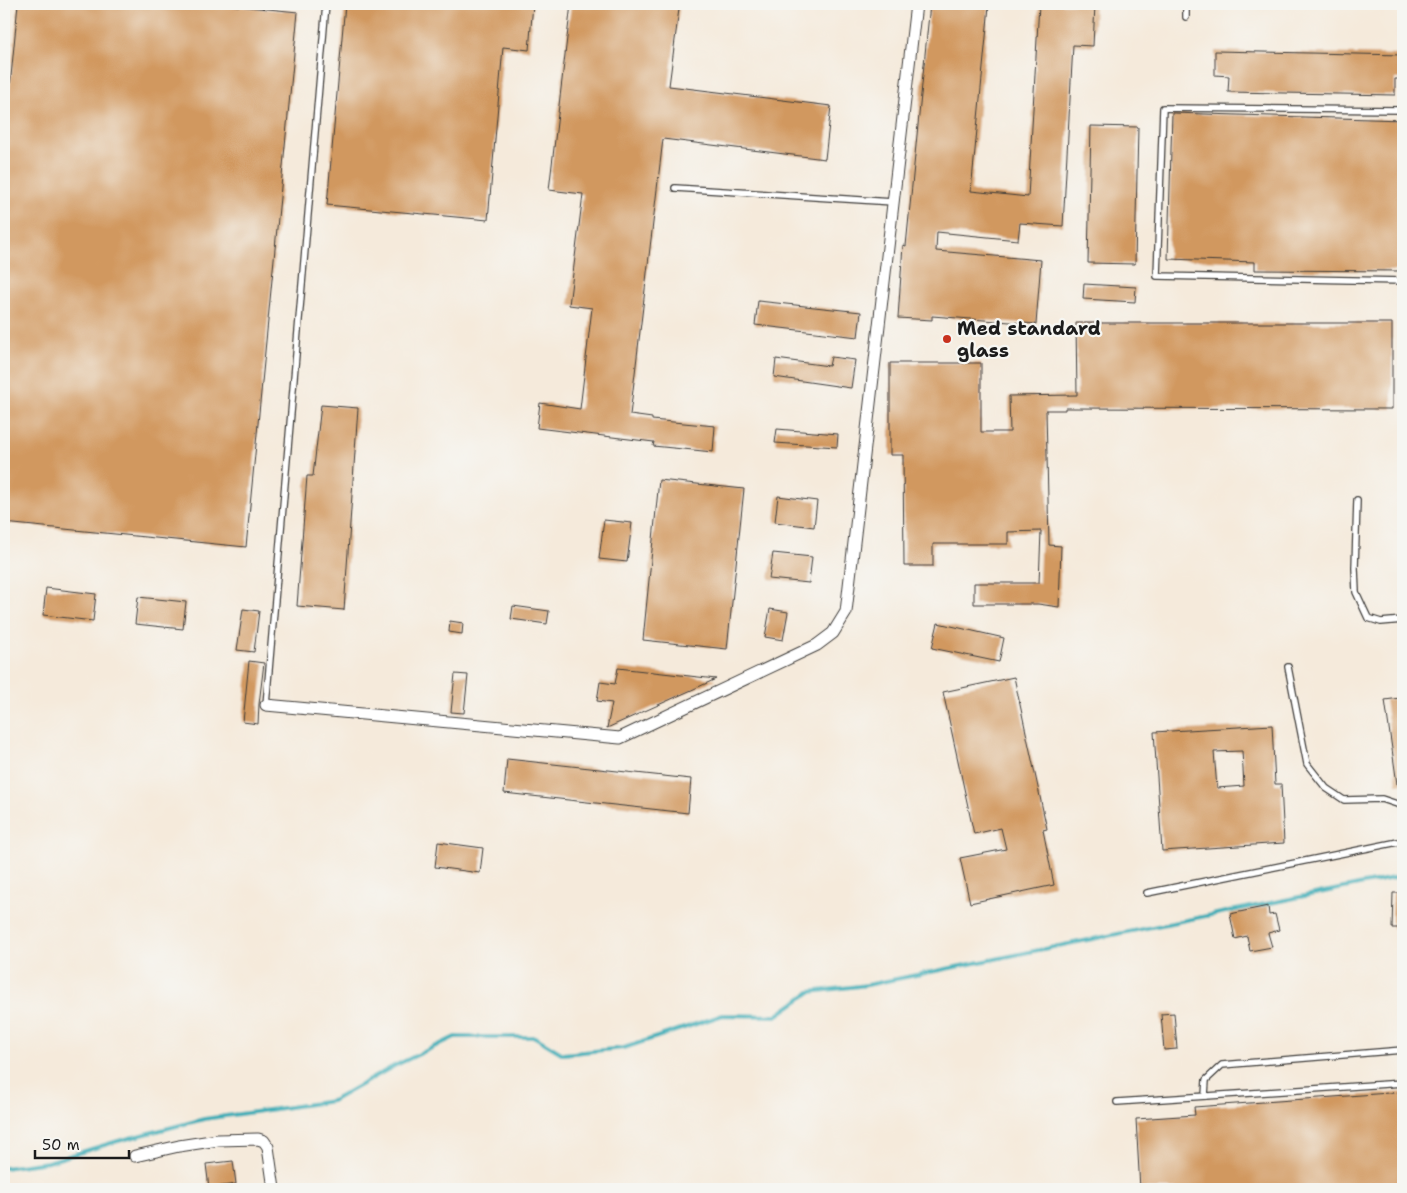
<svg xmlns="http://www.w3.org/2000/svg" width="1407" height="1193" font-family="'Shantell Sans',sans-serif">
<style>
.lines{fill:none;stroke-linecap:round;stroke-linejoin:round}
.stream{stroke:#3cadb7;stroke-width:4}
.building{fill:#d1985e;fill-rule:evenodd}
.lane-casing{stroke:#3d3b39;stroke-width:8}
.street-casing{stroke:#3d3b39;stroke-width:13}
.lane{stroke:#fff;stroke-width:5.5}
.street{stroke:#fff;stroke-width:11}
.poi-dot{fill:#c8321e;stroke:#f6f6f2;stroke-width:2}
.labels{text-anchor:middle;stroke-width:4.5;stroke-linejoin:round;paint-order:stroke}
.poi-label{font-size:19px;font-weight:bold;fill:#1c1c1c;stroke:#f6f6f2;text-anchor:start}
</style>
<rect width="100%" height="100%" fill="#f6f6f2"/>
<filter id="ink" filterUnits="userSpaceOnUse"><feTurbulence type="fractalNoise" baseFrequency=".02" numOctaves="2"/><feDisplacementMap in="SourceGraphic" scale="10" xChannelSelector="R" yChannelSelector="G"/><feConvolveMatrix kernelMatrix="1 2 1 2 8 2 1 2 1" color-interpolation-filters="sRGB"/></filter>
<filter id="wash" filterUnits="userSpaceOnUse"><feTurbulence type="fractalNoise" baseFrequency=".0096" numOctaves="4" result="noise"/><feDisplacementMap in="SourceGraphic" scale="20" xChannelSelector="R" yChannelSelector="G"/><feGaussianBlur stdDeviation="1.12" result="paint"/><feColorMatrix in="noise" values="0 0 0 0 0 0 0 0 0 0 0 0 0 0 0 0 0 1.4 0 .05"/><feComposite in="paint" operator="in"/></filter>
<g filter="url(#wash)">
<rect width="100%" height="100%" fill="#f5eadb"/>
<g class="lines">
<path class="stream" d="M4 1168 48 1162 118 1141 204 1119 332 1101 394 1066 455 1037H535L563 1054 624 1048 723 1015 776 1016 810 992 867 985 1403 876"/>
</g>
<g id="blocks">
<g class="building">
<path d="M18 4H218L298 12 246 547 4 523V149Z"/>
<path d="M345 4H533L529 50 503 47 488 220 327 205Z"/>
<path d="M571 4H639L679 9 669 86 831 106 825 159 663 139 630 415 652 418V420L715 426 713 452 653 446 654 442 537 428 540 403 580 409 592 308 569 305 583 194 549 190Z"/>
<path d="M930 4H972L989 6 971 191 1028 197 1039 4H1095L1093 46 1073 45 1063 226 1020 223 1018 240 937 232 936 251 1041 260 1036 324 932 316V320L898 318 903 245 906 246Z"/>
<path d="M1215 51 1403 55V79H1395V95L1228 92 1229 76 1215 75Z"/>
<path d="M1172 113 1403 120V271L1255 270V262L1168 259Z"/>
<path d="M1091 126 1138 127 1135 264 1088 263Z"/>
<path d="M1084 284 1136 287 1135 302 1083 299Z"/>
<path d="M758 301 861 312 858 337 755 325Z"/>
<path d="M1076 323H1392V409L1065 408V410H1046L1049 545 1061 546 1059 607 1038 604H974V583H1039L1041 531 1008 532V544H933V566H904L903 455H890V363H981V432H1010L1009 396 1077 395Z"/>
<path d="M831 357 855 360 851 388 774 377 776 359 829 366Z"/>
<path d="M321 405 358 408 344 610 297 606 307 476H313Z"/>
<path d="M777 429 838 434 837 447 775 443Z"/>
<path d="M659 480 744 489 727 649 643 640Z"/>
<path d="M778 496 817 501 814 527 775 522Z"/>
<path d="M604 520 632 523 627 562 599 559Z"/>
<path d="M773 553 812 557 809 583 769 579Z"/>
<path d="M46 588 96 594 93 621 43 615Z"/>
<path d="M138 597 186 602 183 629 135 624Z"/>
<path d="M513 606 549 611 547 624 511 619Z"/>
<path d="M243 609 259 611 254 652 237 650Z"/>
<path d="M770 609 788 612 783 640 765 637Z"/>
<path d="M450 621 463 623 462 634 449 632Z"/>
<path d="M938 623 1004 638 999 662 932 648Z"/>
<path d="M249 661 264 663 259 704 258 724 243 722Z"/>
<path d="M618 668 716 679 607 728 612 703 597 701 600 682 615 684Z"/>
<path d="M455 674 468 675 464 713 451 712Z"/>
<path d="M1014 677 1047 829 1043 830 1054 885 970 903 960 858 1006 849 1001 828 974 834 943 692Z"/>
<path d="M1400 698 1403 718V783L1397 784 1385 700Z"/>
<path d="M1272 725 1275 784H1281L1284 843 1162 851 1154 732ZM1242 751 1244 786 1217 788 1214 752Z"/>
<path d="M507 759 691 779 688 813 504 793Z"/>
<path d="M438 842 483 848 480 873 435 867Z"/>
<path d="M1393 893H1403V928H1392Z"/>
<path d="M1268 906 1269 915 1275 914 1279 930 1268 933 1272 947 1250 951 1247 936 1235 939 1230 914Z"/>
<path d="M1174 1013 1177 1049 1164 1050 1161 1014Z"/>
<path d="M1403 1092V1189H1140L1136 1119 1195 1115 1194 1107Z"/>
<path d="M233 1161 236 1184 209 1188 206 1164Z"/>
</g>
</g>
</g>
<g filter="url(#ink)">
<use href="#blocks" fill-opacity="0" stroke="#3d3b39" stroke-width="1"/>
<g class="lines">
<defs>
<g id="lane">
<path d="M1186 4V17"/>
<path d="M1403 110 1163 108 1157 276 1403 281"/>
<path d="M675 188 893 202"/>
<path d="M1357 500 1355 568 1356 592 1368 618 1381 622 1403 620"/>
<path d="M1288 667 1307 764 1326 788 1344 800 1382 799 1403 806"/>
<path d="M266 705 326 4"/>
<path d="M1147 893 1403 841"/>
<path d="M1205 1096 1206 1080 1222 1065 1403 1050"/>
<path d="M1117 1102 1403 1083"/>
</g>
<g id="street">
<path d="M266 705 620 738 817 645 833 633 846 612 916 4"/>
<path d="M135 1156 179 1146 218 1140 258 1139 264 1141 268 1147 274 1189"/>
</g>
</defs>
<use href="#lane" class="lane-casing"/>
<use href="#street" class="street-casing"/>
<use href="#lane" class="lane"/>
<use href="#street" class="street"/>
</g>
</g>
<circle class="poi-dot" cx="947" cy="339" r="5"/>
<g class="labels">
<g class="poi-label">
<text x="957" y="335">Med standard<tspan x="957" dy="22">glass</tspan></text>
</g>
</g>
<rect width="1407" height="1193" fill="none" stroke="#f6f6f2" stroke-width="20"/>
<path d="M35 1150v8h94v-8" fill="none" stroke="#1c1c1c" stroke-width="2.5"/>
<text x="42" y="1150" font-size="15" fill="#1c1c1c" stroke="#f6f6f2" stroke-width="4" paint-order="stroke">50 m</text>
</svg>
